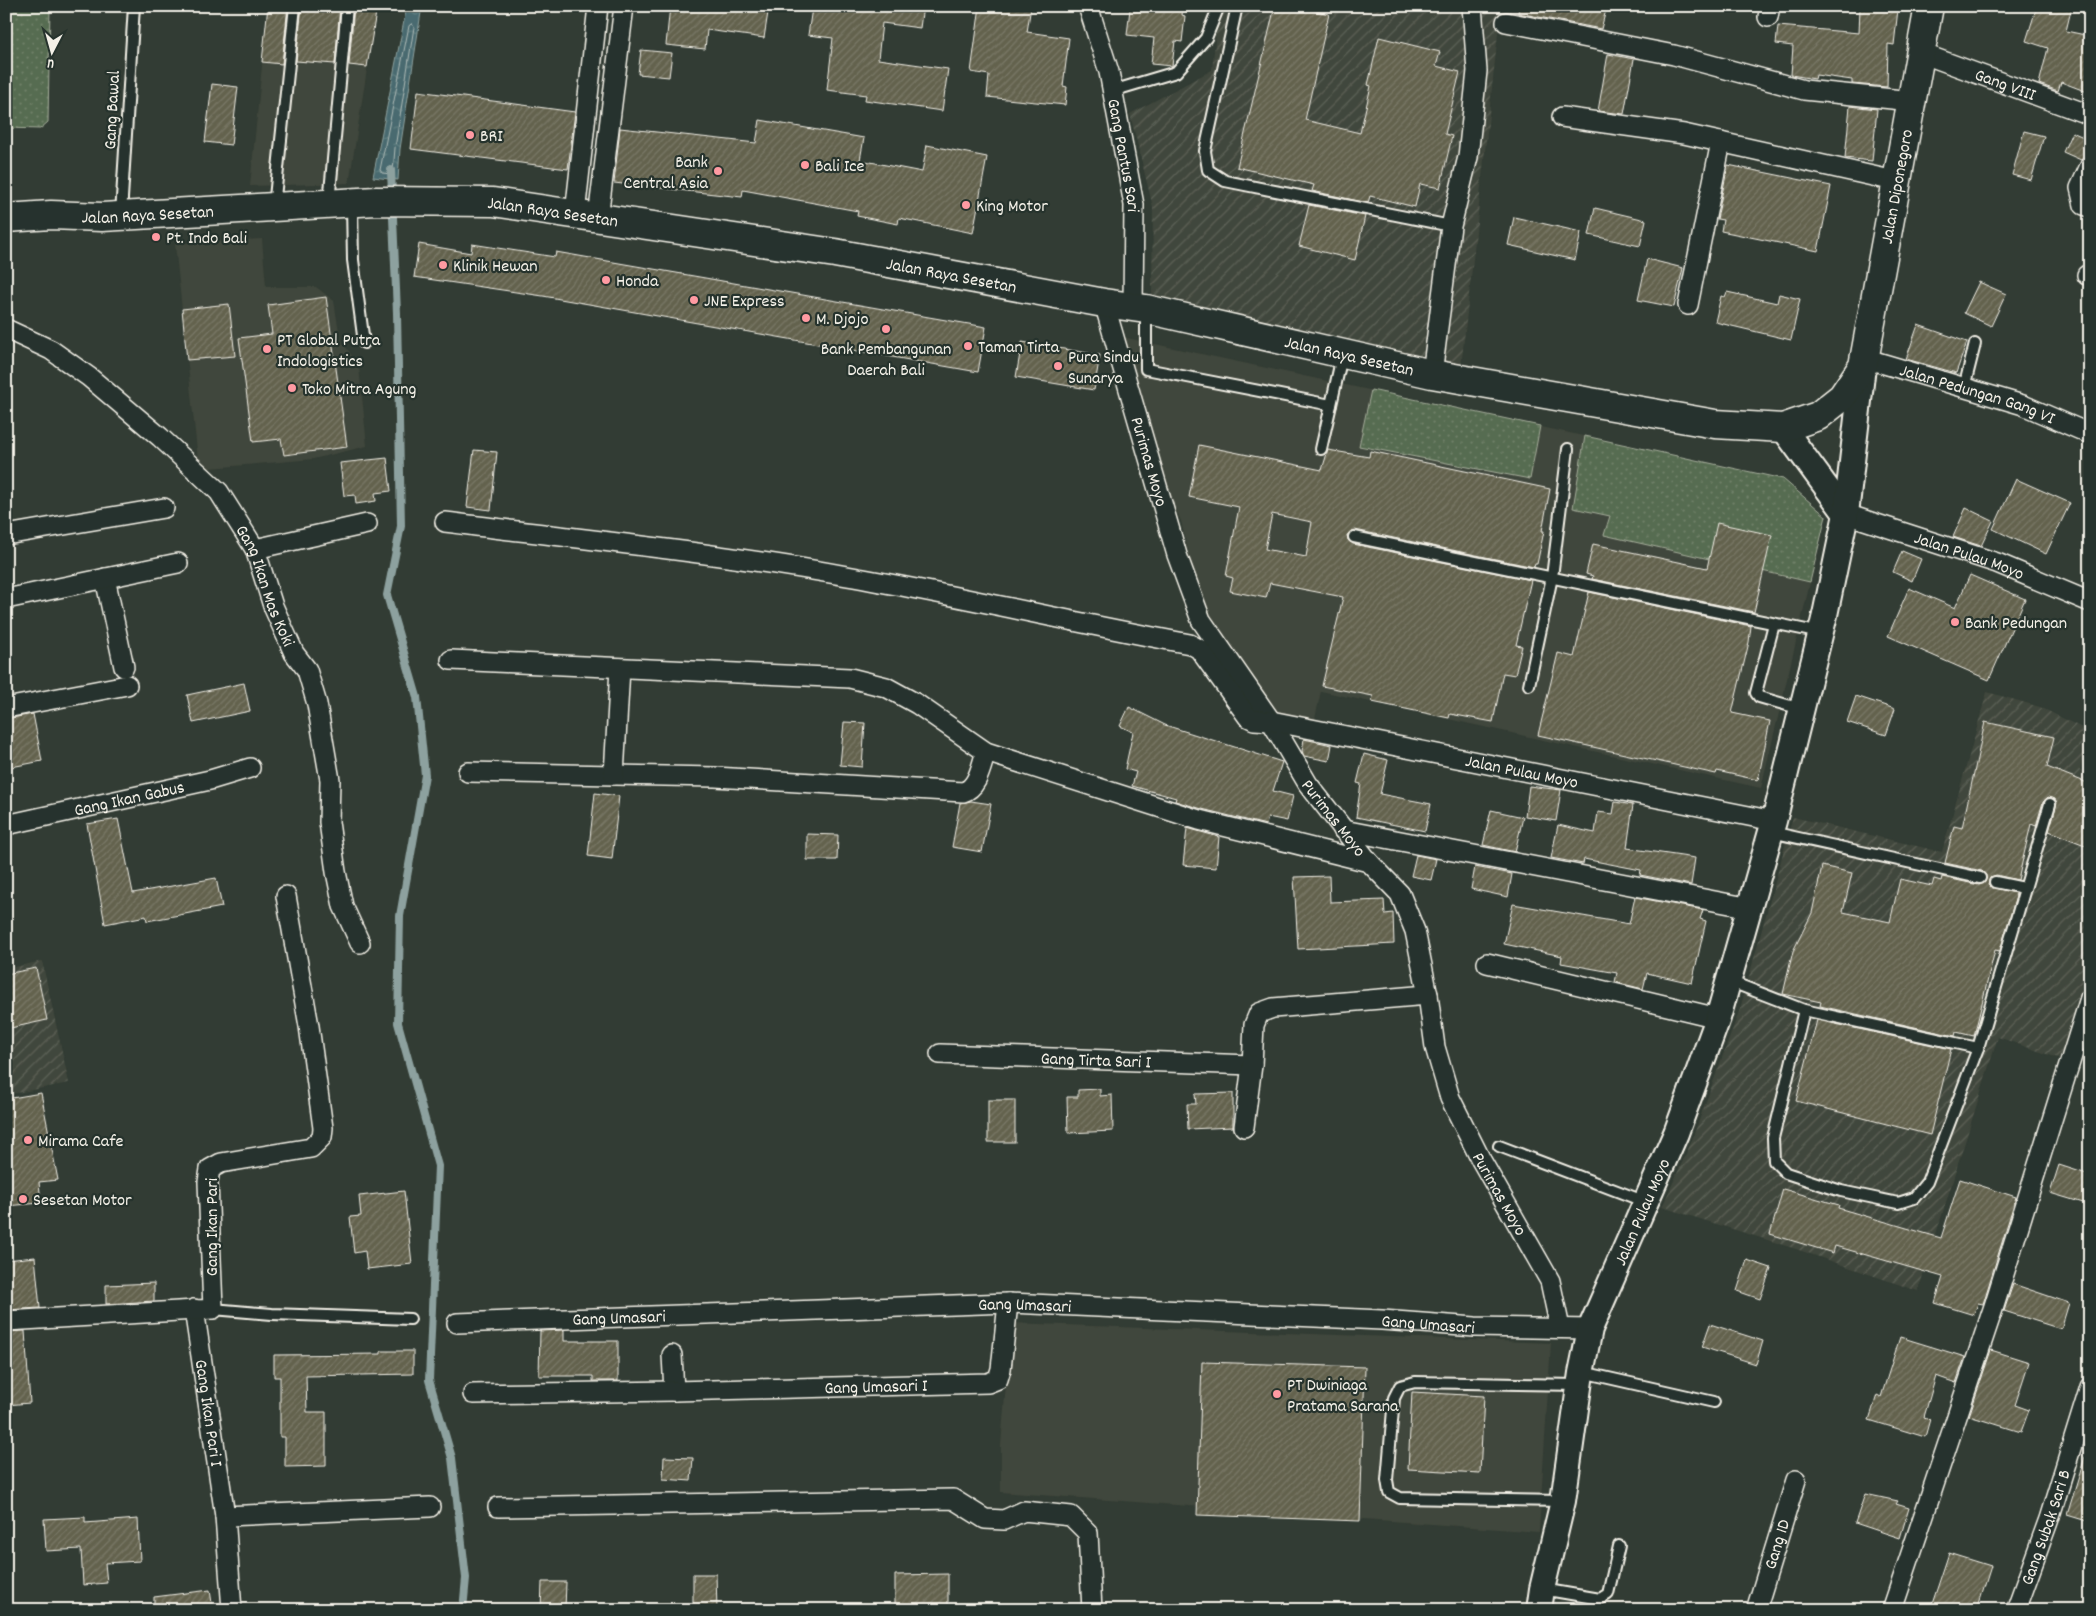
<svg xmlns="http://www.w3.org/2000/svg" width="2096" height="1616" font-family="Dekko,sans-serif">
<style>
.built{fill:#41473c}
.industrial{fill:url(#industrial-furrows)}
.grass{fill:url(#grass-dots);stroke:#a6ae9c}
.water{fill:url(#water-ripples);stroke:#8da19f}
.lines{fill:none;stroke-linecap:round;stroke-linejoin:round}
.shore{stroke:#b0bbb8;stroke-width:1}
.stream{stroke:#8da19f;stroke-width:8}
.building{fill:url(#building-hatch);stroke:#f4f1e8;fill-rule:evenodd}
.service-casing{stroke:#f4f1e8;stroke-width:14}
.minor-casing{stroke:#f4f1e8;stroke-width:22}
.tertiary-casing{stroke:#f4f1e8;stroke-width:28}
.secondary-casing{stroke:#f4f1e8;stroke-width:31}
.service{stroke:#26332d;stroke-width:10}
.minor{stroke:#26332d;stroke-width:19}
.tertiary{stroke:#26332d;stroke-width:24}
.secondary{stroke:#26332d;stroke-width:28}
.poi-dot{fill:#ff9aa2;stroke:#26332d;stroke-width:2}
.labels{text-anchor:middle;stroke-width:4.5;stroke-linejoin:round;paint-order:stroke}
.street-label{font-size:18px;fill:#f4f1e8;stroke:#26332d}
.poi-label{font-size:18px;fill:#f4f1e8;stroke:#26332d;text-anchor:start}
</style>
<defs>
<pattern id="industrial-furrows" width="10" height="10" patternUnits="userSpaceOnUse" patternTransform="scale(1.25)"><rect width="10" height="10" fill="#41473c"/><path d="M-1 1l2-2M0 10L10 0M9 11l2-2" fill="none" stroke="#5d6258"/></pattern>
<pattern id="grass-dots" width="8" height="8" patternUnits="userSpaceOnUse" patternTransform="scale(1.25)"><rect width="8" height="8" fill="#576c51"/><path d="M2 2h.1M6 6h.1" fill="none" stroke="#70816a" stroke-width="1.8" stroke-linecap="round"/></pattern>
<pattern id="water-ripples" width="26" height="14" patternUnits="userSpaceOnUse" patternTransform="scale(1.25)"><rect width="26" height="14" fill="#496b6f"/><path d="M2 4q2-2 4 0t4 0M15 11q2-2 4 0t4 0" fill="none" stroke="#648184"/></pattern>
<pattern id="building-hatch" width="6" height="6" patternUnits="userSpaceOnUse" patternTransform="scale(1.25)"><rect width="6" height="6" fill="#63624e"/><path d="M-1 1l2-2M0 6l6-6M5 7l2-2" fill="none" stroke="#7a7968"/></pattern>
</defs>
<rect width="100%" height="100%" fill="#323c34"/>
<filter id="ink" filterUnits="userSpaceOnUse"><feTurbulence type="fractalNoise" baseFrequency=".02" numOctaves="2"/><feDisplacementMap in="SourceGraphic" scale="10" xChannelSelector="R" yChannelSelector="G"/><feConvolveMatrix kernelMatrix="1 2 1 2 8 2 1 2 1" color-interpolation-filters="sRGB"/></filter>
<g filter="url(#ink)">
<g class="built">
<path d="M268 6H377L349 183 250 186Z"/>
<path d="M262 239 266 287H316L334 301 340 338 359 367 367 446 313 459 199 469 175 244Z"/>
<path d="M1122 337 1783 479 1826 516 1761 788 1321 691 1314 723 1271 712 1201 608 1181 521 1143 437Z"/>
<path d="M1011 1323 1551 1343 1539 1532 1001 1492V1445Z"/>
</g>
<g class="industrial">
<path d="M1219 6H1501L1461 367 1152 297 1153 207 1130 114 1212 70Z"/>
<path d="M1987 692 2040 707 2090 732 2080 770 2090 774V998L2069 1062 1998 1037 1918 1291 1796 1249 1662 1207 1690 1145 1740 1009 1793 817 1942 852Z"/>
<path d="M42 961 69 1083 6 1095V969Z"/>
</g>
<g class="grass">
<path d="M6 6H50L48 122 40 129 6 128Z"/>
<path d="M1371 390 1540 426 1530 479 1359 446Z"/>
<path d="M1585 436 1783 479 1826 516 1810 582 1604 535 1610 516 1573 508Z"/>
</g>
<path class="water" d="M407 6H422L400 149 398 180 373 177Z"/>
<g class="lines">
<path class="shore" d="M412 24 414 27 395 148 393 172 391 174 382 173 380 170 409 26Z"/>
<path class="stream" d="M391 170 397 313 401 526 387 595 417 697 425 775 400 916 398 1023 438 1166 429 1380 452 1458 466 1578 463 1610"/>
</g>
<g class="building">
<path d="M268 6H288L282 64 262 62Z"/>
<path d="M302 6H340L335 64 296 61Z"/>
<path d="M354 6H377L367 67 349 65Z"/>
<path d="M670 6H769L764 38 707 30 705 49 666 45Z"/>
<path d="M848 6H923L920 28 882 23 878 59 948 69 942 111 865 100 866 95 827 90 833 38 808 35 812 8 847 13Z"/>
<path d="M980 6H1031L1027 32 1069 38 1063 86 1067 87 1065 105 987 97 989 75 971 72Z"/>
<path d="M1146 6H1183L1182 15 1185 16 1182 42 1175 41 1172 66 1151 64 1154 38 1127 35 1130 9 1145 11Z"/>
<path d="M1275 6H1294L1329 14 1305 120 1360 133 1371 86 1368 85 1379 37 1440 52 1436 66 1460 72 1445 134 1452 136 1440 188 1420 184 1415 207 1370 196 1368 203 1312 191 1314 185 1237 167Z"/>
<path d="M1519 6H1607L1601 29 1518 13Z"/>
<path d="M2037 6H2072L2066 31 2090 36V93L2061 82 2058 91 2039 84 2048 48 2026 41Z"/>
<path d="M1860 7 1898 9 1894 45 1888 44 1887 87 1852 84V80L1816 75 1815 79 1791 75 1793 46 1776 44 1778 26 1859 33Z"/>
<path d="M641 50 672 53 669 77 638 74Z"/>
<path d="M1608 54 1634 59 1624 114 1598 111Z"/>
<path d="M212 84 238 87 231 145 205 142Z"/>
<path d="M418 91 575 112 568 169 411 149Z"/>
<path d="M1850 106 1877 109 1872 161 1845 158Z"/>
<path d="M760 120 864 138 860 160 922 172 927 145 987 157 973 233 899 218 898 224 857 216 858 211 743 190 742 197 614 183 620 128 756 143Z"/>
<path d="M2024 131 2044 136 2031 180 2012 175Z"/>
<path d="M2072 132 2090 140V155L2081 160 2063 152Z"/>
<path d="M1728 165 1831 186 1818 251 1721 231 1723 220 1717 219Z"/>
<path d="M1309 205 1365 216 1355 260 1299 246Z"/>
<path d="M1595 208 1646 220 1640 246 1589 235Z"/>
<path d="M1514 217 1581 232 1575 260 1508 245Z"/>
<path d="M419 244 471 253 472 244 555 257 556 252 986 327 978 372 543 296 414 277Z"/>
<path d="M1647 259 1683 268 1674 307 1638 300Z"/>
<path d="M1979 282 2006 294 1991 326 1964 313Z"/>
<path d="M1727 292 1777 303 1779 294 1800 299 1791 340 1715 322 1721 296 1725 297Z"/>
<path d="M326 297 347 447 284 455 281 439 253 442 239 338 272 334 268 305Z"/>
<path d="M229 304 235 356 187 360 182 309Z"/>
<path d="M1918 325 1967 342 1956 373 1906 359Z"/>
<path d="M1022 342 1100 355 1094 390 1016 377Z"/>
<path d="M1199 445 1322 470 1328 450 1369 457 1370 451 1550 489 1542 531H1544L1537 564H1535L1534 567 1355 530 1347 535 1348 540 1353 544 1531 580 1516 645 1522 646 1515 675 1503 673 1493 722 1450 714 1449 718 1372 702 1373 696 1322 686 1343 597 1270 583 1266 598 1230 591 1233 578 1226 576 1239 507 1189 497ZM1272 514 1312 522 1306 557 1265 549Z"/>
<path d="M474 450 497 452 491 510 467 507Z"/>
<path d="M387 458 391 491 375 493 376 501 356 504 355 495 344 496 340 463Z"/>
<path d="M2016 479 2070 503 2046 554 1993 529Z"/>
<path d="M1966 508 1993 521 1981 546 1953 537Z"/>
<path d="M1717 523 1772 535 1754 612 1592 579 1593 576 1586 574 1593 544 1707 568Z"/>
<path d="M1902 551 1921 559 1912 581 1893 572Z"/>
<path d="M1970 575 2025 599 1989 680 1888 636 1909 588 1955 608Z"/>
<path d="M1589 592 1751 626 1749 642 1732 713 1770 721 1758 780 1717 771 1716 774 1538 735 1558 653 1574 657Z"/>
<path d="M244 683 250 711 193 723 187 695Z"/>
<path d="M1856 696 1895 709 1886 735 1847 722Z"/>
<path d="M1129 707 1165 725 1282 762 1273 791 1293 796 1287 821 1268 817 1266 825 1202 809 1175 801 1176 798 1132 786 1136 772 1125 769 1133 732 1120 726Z"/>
<path d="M33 714 42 761 6 768V719Z"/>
<path d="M844 722 865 723 862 767 840 765Z"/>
<path d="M1985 722 2054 737 2047 767 2090 784V847L2049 831 2057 803 2055 799 2048 797 2043 802 2036 826 2031 824 2018 880 1996 875 1990 878 1988 884 1991 887 2015 893 2016 897 2000 951 1995 950 1974 1036 1956 1032 1955 1036 1820 1006 1821 1002 1783 994 1793 951 1812 913 1822 866 1852 873 1843 912 1890 922 1900 879 1932 886 1934 879 1941 881 1942 877 1979 885 1985 882 1986 875 1982 871 1945 863 1954 826 1962 828Z"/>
<path d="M1304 739 1332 745 1329 761 1304 756 1302 751Z"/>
<path d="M1364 754 1388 760 1380 794 1431 804 1425 831 1356 817 1361 784 1357 783Z"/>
<path d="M1529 786 1561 790 1556 821 1525 816Z"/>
<path d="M595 793 619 796 612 859 588 856Z"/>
<path d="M971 801 991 804 982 852 952 847 960 803Z"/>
<path d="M1615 802 1633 805 1627 848 1695 858 1691 885 1640 875 1641 870 1584 859 1583 864 1551 858 1558 825 1595 833 1598 812 1613 814Z"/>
<path d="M1491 810 1523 817 1515 852 1483 845Z"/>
<path d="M118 819 133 893 216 878 222 907 147 921 146 916 105 924 87 824Z"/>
<path d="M1187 828 1219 837 1216 868 1183 865Z"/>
<path d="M807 834 838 835 837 860H807Z"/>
<path d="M1416 855 1436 859 1431 880 1411 876Z"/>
<path d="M1475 867 1512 874 1508 897 1471 889Z"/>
<path d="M1329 876 1330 902 1384 900 1385 914 1393 913 1394 944 1298 949 1294 877Z"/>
<path d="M1635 897 1703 910 1700 919 1706 921 1692 983 1647 973 1643 989 1615 982 1617 973 1561 963 1562 956 1504 944 1513 904 1629 924Z"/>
<path d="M36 968 47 1020 6 1029V974Z"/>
<path d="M1817 1020 1951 1049 1930 1135 1796 1101Z"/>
<path d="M1100 1089V1096L1112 1095 1113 1131 1068 1133 1067 1097H1078V1090Z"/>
<path d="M41 1093 58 1180 39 1182 41 1203 6 1206V1099Z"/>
<path d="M1233 1093V1127L1188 1129 1187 1104H1196L1195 1094Z"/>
<rect x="988" y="1100" width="27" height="42"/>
<path d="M2059 1165 2090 1175V1205L2050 1193Z"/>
<path d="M1960 1179 2016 1197 1983 1304 1978 1303 1974 1315 1935 1303 1943 1277 1835 1246 1833 1253 1770 1234 1783 1189 1839 1205 1838 1208 1941 1238Z"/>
<path d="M404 1191 412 1264 367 1269 365 1251 354 1253 350 1217 361 1216 359 1196Z"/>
<path d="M35 1257 40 1308 6 1310V1260Z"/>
<path d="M1747 1260 1771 1268 1760 1299 1737 1291Z"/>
<path d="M154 1283V1301L106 1304V1285Z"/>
<path d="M2013 1284 2069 1303 2061 1329 2004 1311Z"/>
<path d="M1710 1324 1763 1341 1756 1364 1702 1347Z"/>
<path d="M564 1330V1341H618V1381H593V1376H539L540 1331Z"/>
<path d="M25 1331 30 1403 6 1405V1332Z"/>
<path d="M1900 1337 1965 1357 1956 1383 1936 1376 1924 1417 1930 1419 1925 1437 1869 1420 1877 1395 1881 1397Z"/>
<path d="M1991 1350 2029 1362 2015 1405 2029 1410 2021 1432 1969 1416Z"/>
<path d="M381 1351H413V1374L306 1376 307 1412H326V1466L285 1467V1437H280V1377H274V1355L381 1354Z"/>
<path d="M1202 1362 1365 1367 1360 1521 1197 1515Z"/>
<path d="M1412 1392 1484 1396 1480 1473 1408 1469Z"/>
<path d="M664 1457 693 1458 691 1481 663 1479Z"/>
<path d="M2085 1457 2090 1458V1522L2067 1515Z"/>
<path d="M1865 1494 1898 1501 1896 1504 1909 1508 1900 1538 1855 1523Z"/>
<path d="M85 1517V1523L138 1519 140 1561 105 1563 107 1583 83 1585 81 1549 46 1551 44 1519Z"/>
<path d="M1949 1553 1991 1566 1977 1610H1930Z"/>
<path d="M693 1574H716L717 1610H693Z"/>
<path d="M948 1574V1608L895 1610V1575Z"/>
<path d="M542 1582H566L565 1610H541Z"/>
<path d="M210 1590 213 1610H154V1597Z"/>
</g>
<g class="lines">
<defs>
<g id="service">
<path d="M1237 6 1205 151 1208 170 1225 181 1451 226"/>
<path d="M1112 91 1176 72 1206 38 1219 6"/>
<path d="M329 203 347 6"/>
<path d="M352 204 353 260 364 343"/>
<path d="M274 207 295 6"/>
<path d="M121 214 134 6"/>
<path d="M1146 310V369L1331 405 1342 356"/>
<path d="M1964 388 1975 344"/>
<path d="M1321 449 1331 405"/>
<path d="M1354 537 1821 633"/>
<path d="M1774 624 1756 693 1759 697 1801 709"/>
<path d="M1529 685 1552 577 1568 449"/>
<path d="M1771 832 1980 878"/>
<path d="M1995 882 2024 888"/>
<path d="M1729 981 1804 1010 1978 1048 2050 804"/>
<path d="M1804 1010 1773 1138 1774 1161 1786 1173 1841 1191 1898 1203 1914 1198 1927 1182 1978 1048"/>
<path d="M1499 1146 1646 1202"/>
<path d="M213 1309 272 1314 410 1319"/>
<path d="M1582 1372 1714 1402"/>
<path d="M1563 1501 1400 1498 1389 1492 1387 1480 1394 1398 1400 1386 1415 1382 1579 1385"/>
<path d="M1542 1589 1600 1599 1608 1594 1619 1546"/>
</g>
<g id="minor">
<path id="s1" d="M1088 6 1109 72 1134 205 1133 307"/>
<path d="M1768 17 1770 6"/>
<path d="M1506 22 1674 55 1804 90 1912 101"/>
<path id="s2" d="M1921 53 2090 115"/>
<path d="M1562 117 1684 134 1895 181"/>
<path d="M2090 166 2080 188 2084 205 2090 207"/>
<path d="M575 214 598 6"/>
<path d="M598 218 624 6"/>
<path d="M2087 275 2090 276"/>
<path id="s3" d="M1104 303 1177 555 1201 620 1271 721 1308 784 1369 862 1400 894 1415 931 1428 995 1435 1047 1450 1098 1481 1160 1550 1281 1560 1328"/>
<path d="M1688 305 1721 142"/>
<path id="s4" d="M6 329 51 350 89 377 160 437 219 492 255 549 273 606 294 653 307 670 317 704 330 780 329 822 336 872 343 906 360 943"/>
<path id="s5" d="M1864 358 2023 405 2090 434"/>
<path d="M1432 374 1451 226 1468 157 1477 71 1472 6"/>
<path id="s6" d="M1846 514 1997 563 2090 602"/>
<path id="s7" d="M445 522C579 539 714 552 847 576 962 596 1075 623 1190 644L1199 649 1248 717 1254 720 1271 721 1774 821"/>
<path d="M6 535 164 508"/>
<path d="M255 549 367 524"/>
<path d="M105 578 124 667"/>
<path d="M6 599 178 563"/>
<path d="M451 660 850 678 886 687 917 704 986 752 1199 820 1369 862"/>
<path d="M6 708 127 685"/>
<path d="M468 772 715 777 963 792C978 788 981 766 986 752"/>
<path d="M614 775 620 668"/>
<path id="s8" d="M6 825 210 780 250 768"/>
<path d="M1343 830 1751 908"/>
<path d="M1487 963 1718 1018"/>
<path id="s9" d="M940 1054 1252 1065 1254 1025 1259 1013 1273 1008 1428 995"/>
<path d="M1244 1127 1252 1065"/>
<path id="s10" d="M194 1309 225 1516 232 1610"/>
<path d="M6 1321 213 1309 208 1182 210 1169 221 1163 311 1148 322 1137 323 1128 309 1026 286 896"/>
<path id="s11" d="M457 1323 1008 1303 1382 1320 1475 1327 1590 1329"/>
<path id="s12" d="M672 1355 674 1391 988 1383 998 1379 1001 1369 1008 1303"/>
<path d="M473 1394 674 1391"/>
<path d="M498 1507 953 1499 985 1519 1004 1520 1024 1511 1071 1516 1088 1533 1092 1610"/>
<path d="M225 1516 430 1507"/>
<path id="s13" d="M1756 1610 1796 1480"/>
<path d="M1892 1610 1994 1306 2090 998"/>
<path id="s14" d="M2016 1610 2049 1519 2090 1387"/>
</g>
<g id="tertiary">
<path d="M1783 428 1846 514"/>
<path id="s15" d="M1539 1610 1542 1589 1563 1501 1581 1373 1590 1329 1676 1133 1718 1018 1774 821 1825 615 1846 514 1863 366"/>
</g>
<g id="secondary">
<path id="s16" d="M6 218 51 215 102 217 376 201 493 202 835 253 1104 303 1146 309 1432 374 1715 424 1783 428 1818 416 1842 397 1863 366 1929 6"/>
</g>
</defs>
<use href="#service" class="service-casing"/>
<use href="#minor" class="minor-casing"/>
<use href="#tertiary" class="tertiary-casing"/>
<use href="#secondary" class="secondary-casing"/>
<use href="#service" class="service"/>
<use href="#minor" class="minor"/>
<use href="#tertiary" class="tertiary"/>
<use href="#secondary" class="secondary"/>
</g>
</g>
<g class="poi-dot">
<circle cx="470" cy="135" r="5"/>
<circle cx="805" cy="165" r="5"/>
<circle cx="718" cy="171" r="5"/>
<circle cx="966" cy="205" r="5"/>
<circle cx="156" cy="237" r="5"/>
<circle cx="443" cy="265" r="5"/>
<circle cx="606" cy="280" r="5"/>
<circle cx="694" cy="300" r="5"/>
<circle cx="806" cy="318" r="5"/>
<circle cx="886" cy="329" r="5"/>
<circle cx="968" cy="346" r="5"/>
<circle cx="267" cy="349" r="5"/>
<circle cx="1058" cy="366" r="5"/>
<circle cx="292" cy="388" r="5"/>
<circle cx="1955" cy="622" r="5"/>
<circle cx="28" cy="1140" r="5"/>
<circle cx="23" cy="1199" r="5"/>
<circle cx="1277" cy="1394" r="5"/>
</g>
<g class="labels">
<g class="street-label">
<text dy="6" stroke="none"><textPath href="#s2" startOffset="90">Gang VIII</textPath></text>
<text transform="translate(111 110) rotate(-87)" y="6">Gang Bawal</text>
<text dy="6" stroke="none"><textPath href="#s1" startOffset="154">Gang Pantus Sari</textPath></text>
<text dy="6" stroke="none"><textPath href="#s16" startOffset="2086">Jalan Diponegoro</textPath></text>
<text dy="6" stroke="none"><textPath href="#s16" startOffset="548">Jalan Raya Sesetan</textPath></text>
<text dy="6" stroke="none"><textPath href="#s16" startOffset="142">Jalan Raya Sesetan</textPath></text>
<text dy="6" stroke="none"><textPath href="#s16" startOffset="952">Jalan Raya Sesetan</textPath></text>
<text dy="6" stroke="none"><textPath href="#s16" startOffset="1358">Jalan Raya Sesetan</textPath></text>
<text dy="6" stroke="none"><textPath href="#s5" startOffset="119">Jalan Pedungan Gang VI</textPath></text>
<text dy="6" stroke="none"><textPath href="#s3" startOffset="165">Purimas Moyo</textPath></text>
<text dy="6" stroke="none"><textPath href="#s6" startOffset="130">Jalan Pulau Moyo</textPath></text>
<text dy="6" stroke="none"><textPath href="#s4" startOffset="375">Gang Ikan Mas Koki</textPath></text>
<text dy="6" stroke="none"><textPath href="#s7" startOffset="1129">Jalan Pulau Moyo</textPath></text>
<text dy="6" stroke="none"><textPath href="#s8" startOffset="126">Gang Ikan Gabus</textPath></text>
<text dy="6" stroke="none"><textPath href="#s3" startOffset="570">Purimas Moyo</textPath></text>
<text dy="6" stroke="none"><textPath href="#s9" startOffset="156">Gang Tirta Sari I</textPath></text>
<text dy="6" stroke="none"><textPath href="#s3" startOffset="990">Purimas Moyo</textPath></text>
<text dy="6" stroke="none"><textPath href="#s15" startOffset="414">Jalan Pulau Moyo</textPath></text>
<text transform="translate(211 1227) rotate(-90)" y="6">Gang Ikan Pari</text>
<text dy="6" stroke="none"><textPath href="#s11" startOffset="568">Gang Umasari</textPath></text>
<text dy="6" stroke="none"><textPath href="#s11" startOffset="162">Gang Umasari</textPath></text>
<text dy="6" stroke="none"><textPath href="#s11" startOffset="972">Gang Umasari</textPath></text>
<text dy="6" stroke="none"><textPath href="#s12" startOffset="238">Gang Umasari I</textPath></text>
<text dy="6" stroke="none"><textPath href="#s10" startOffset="105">Gang Ikan Pari I</textPath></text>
<text dy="6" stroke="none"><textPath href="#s14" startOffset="88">Gang Subak Sari B</textPath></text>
<text dy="6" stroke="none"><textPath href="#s13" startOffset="69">Gang 1D</textPath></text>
</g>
<g class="poi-label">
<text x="480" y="141">BRI</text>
<text x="708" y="167" text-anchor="end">Bank<tspan x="708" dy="21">Central Asia</tspan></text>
<text x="815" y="171">Bali Ice</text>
<text x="976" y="211">King Motor</text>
<text x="166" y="243">Pt. Indo Bali</text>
<text x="453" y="271">Klinik Hewan</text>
<text x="616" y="286">Honda</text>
<text x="704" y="306">JNE Express</text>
<text x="816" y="324">M. Djojo</text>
<text x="277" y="345">PT Global Putra<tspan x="277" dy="21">Indologistics</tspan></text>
<text x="978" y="352">Taman Tirta</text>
<text x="886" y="354" text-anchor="middle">Bank Pembangunan<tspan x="886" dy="21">Daerah Bali</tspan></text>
<text x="1068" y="362">Pura Sindu<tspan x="1068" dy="21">Sunarya</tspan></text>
<text x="302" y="394">Toko Mitra Agung</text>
<text x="1965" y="628">Bank Pedungan</text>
<text x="38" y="1146">Mirama Cafe</text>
<text x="33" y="1205">Sesetan Motor</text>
<text x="1287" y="1390">PT Dwiniaga<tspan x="1287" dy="21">Pratama Sarana</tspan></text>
</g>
</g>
<rect width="2096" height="1616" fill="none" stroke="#26332d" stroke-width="25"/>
<rect x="12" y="12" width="2071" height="1591" fill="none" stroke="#f4f1e8" stroke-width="2" filter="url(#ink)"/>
<g transform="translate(52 52) rotate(186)" stroke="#26332d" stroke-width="4" paint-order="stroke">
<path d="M0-4L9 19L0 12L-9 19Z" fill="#f4f1e8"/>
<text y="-8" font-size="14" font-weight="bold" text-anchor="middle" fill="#f4f1e8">U</text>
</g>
</svg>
